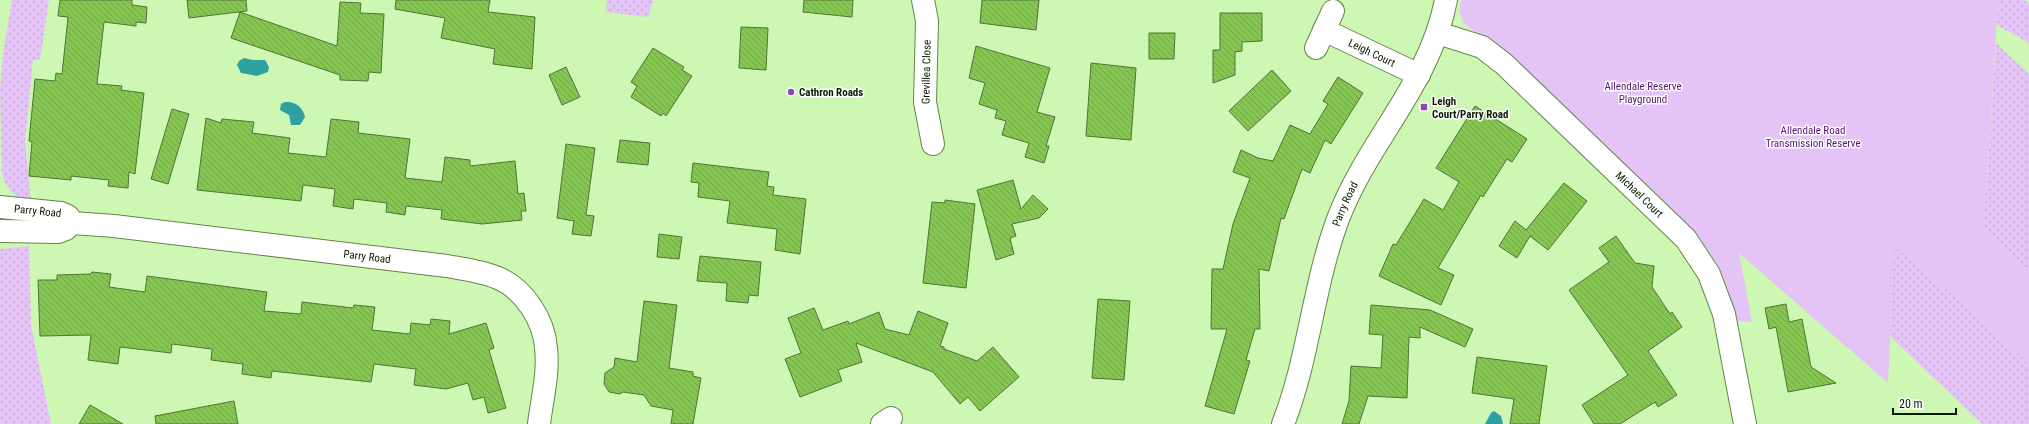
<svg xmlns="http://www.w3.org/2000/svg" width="2029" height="424" font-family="'Roboto Condensed',sans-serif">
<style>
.grass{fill:url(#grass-dots)}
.park{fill:#e4c3f6}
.water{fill:#2da19f}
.building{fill:url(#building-back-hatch);stroke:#507336}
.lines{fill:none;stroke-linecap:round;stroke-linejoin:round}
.minor-casing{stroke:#638649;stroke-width:24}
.minor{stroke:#fff;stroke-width:22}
.poi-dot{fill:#9245b6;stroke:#fff;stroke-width:1.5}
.labels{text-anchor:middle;stroke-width:3;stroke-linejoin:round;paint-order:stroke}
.street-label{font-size:11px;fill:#0d1b03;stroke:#fff}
.park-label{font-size:11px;fill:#591575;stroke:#fff}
.poi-label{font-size:11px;font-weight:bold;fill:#0d1b03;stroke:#fff;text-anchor:start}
</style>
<defs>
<pattern id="grass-dots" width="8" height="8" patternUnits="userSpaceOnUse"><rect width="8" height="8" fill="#e4c3f6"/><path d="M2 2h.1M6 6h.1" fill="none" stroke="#c2a7d1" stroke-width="1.8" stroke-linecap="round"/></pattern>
<pattern id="building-back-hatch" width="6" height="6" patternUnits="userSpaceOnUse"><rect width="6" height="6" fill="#84c650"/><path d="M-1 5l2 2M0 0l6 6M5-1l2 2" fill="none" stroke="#71aa44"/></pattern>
</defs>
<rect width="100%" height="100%" fill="#cef7b4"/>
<g class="grass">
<path d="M12 0H49L40 60H33L25 141 31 202C15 199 5 188 2 172L0 90 3 54Z"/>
<path d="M607 0H653L648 17 606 12Z"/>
<path d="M1998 0H2024L2029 4V43L1997 25Z"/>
<path d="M1996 43 2029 74V271L1984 227Z"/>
<path d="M29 246 31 325 51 424H0V249Z"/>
<path d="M1894 246 1969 308 2029 364V424H1982L1890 336Z"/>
</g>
<path class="park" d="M1461 0H1998L1984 227 2029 271V364L1969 308 1894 247 1888 383 1739 253 1752 322 1737 321 1726 284 1717 264 1700 240 1684 221 1509 54C1502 48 1494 43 1486 38 1468 27 1456 24 1461 0Z"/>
<g class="water">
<path d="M244 58 253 60H265L269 67 268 72 257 76 241 73 237 65 239 61Z"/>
<path d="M285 102C295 101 303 107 305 117L300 125H291L289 115 280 110 281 104Z"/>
<path d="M1494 411 1501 416 1503 424H1485L1491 413Z"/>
</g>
<g class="building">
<path d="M60 0H132V5L147 7 146 23 136 22V26L104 22 97 84 122 86 121 90 144 93 135 174 129 172 128 188 108 186 109 180 71 176V180L29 176 32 142 29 141 35 79 55 81 56 73 62 74 68 17 58 16Z"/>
<path d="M187 0H246L247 11 189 18Z"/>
<path d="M396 0H490L488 12 535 17 532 69 493 64 495 49 441 38 445 18 395 9Z"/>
<path d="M804 0H853L852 17 803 12Z"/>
<path d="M982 0H1039L1036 30 980 23Z"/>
<path d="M340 2 361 3 360 13 384 14 381 73 369 72 368 81 340 80V75L231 38 240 12 337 46Z"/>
<path d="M1220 13H1262V41L1242 42V51L1235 52V75L1213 83V50H1220Z"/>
<path d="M741 27 768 28 766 70 739 68Z"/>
<path d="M1149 33H1175L1174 59H1149Z"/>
<path d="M976 46 1050 68 1037 112 1055 117 1046 146H1049L1044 163 1025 157 1029 143 1002 135 1006 121 995 118 997 110 979 104 985 83 969 78Z"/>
<path d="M653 48 684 67 682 70 692 76 666 116 663 113 661 116 631 97 637 86 631 82Z"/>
<path d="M1091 63 1136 68 1131 140 1086 136Z"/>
<path d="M566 67 580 97 562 105 549 75Z"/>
<path d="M1272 70 1291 91 1248 131 1229 111Z"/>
<path d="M1338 77 1363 93 1331 144 1325 140 1310 173 1302 169 1284 219 1281 218 1269 271 1259 269 1260 329H1255L1246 360 1250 361 1234 414 1205 406 1227 329H1211L1212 269H1223L1233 224 1250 178 1233 172 1241 150 1258 158 1273 161 1290 125 1310 134 1328 104 1323 101Z"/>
<path d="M1475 106 1527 139 1512 162 1507 159 1483 197 1481 195 1438 268 1454 275 1441 305 1379 276 1393 244 1396 245 1424 199 1443 210 1459 182 1436 168Z"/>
<path d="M172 109 189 114 168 184 151 179Z"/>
<path d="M206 118 221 123 222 119 254 122 252 133 290 138 288 153 326 157 331 119 359 122 358 133 410 139 405 178 442 182 445 157 470 160V166L515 161 518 194 524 193 526 211H521L522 220 482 224 441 219 442 210 406 206 405 215 386 212 387 203 354 199 353 209 333 206 335 189 303 185 301 201 197 190Z"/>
<path d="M620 140 650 143 648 165 617 162Z"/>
<path d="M566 144 595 148 586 215 594 216 591 236 572 234 574 221 557 218Z"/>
<path d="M693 163 769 172 767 186 774 187 773 195 806 199 800 254 775 250 777 229 727 223 730 201 698 197 699 183 691 182Z"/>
<path d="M1013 180 1021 209 1033 195 1048 209 1039 218 1012 224 1016 236 1010 238 1014 254 996 260 977 190Z"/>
<path d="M1564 183 1587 201 1548 250 1530 236 1517 258 1499 246 1515 221 1526 230Z"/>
<path d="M945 200 975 204 966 288 923 283 932 202 945 203Z"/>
<path d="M659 234 682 237 679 259 657 257Z"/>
<path d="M1616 236 1635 263 1654 266 1652 287 1670 314 1672 312 1682 327 1648 351 1677 395 1658 407 1655 402 1620 424H1594L1582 405 1628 375 1569 290 1609 262 1599 248Z"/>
<path d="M700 256 761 262 758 296 749 295 748 303 726 301 727 283 697 281Z"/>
<path d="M92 272 111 274 109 287 145 292 147 276 267 292 264 311 301 314 302 302 353 308 354 305 375 307 372 330 410 334 411 323 430 325 431 319 450 321 449 334 486 323 494 348 489 350 506 408 488 413 484 397 473 400 468 383 446 389 414 385 416 369 374 364 371 382 272 371 271 378 242 374 243 364 211 360 212 349 172 344 171 353 120 347 118 364 88 360 91 335 40 336 38 280H57V275L91 274Z"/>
<path d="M1098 299 1130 301 1124 380 1092 378Z"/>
<path d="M644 301 677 305 669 368 693 372V376L701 378 693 424H671L673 410 651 406 644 395 623 392 620 394 609 392 604 384 605 373 614 367 615 358 637 362Z"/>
<path d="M1786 304 1789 322 1802 319 1811 367 1836 383 1788 392 1776 327 1769 329 1765 308Z"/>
<path d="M1371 305 1430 310 1473 329 1465 347 1420 327V338L1409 337 1407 398 1368 396 1359 424H1342L1349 401 1351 366 1381 368 1383 335 1369 334Z"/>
<path d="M814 308 823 330 848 321 849 324 879 312 885 329 909 335 918 311 948 323 940 346 944 347V349L977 361 993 347 1019 377 980 411 968 397 960 404 933 372 856 343 862 362 838 370 842 381 800 397 785 359 801 353 788 318Z"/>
<path d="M1477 357 1547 366 1539 424H1510L1514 399 1472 393Z"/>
<path d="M234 401 238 424H156L155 416Z"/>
<path d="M90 405 123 424H79Z"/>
</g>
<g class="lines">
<defs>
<g id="minor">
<path d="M923 0 927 21 925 102 933 144"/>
<path id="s1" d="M1324 30 1419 75"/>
<path id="s2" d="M1438 33 1482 47 1504 64 1686 239 1709 274 1724 314 1745 424"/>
<path d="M1316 48 1333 11"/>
<path id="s3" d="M0 207 61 213 68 216 72 223"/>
<path id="s4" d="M72 223 114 226 447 266C464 269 482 271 498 278 524 289 544 320 546 348 549 373 542 399 539 424"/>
<path d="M0 231 58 232 66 229 72 223"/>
<path d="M882 424 891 418"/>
<path id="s5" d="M1283 424C1309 358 1313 286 1338 219 1367 142 1430 84 1446 0"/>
</g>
</defs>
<use href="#minor" class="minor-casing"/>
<use href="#minor" class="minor"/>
</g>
<g class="poi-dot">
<circle cx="791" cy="92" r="4"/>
<rect x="1420" y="103" width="8" height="8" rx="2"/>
</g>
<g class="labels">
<g class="street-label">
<text dy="4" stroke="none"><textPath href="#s1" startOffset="53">Leigh Court</textPath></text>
<text transform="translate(926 72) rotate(-89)" y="4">Grevillea Close</text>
<text dy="4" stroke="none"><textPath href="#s2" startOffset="262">Michael Court</textPath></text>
<text dy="4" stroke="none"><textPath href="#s5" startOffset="229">Parry Road</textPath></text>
<text dy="4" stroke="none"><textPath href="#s3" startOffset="38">Parry Road</textPath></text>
<text dy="4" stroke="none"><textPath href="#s4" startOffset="297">Parry Road</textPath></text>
</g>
<g class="park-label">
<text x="1643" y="90">Allendale Reserve<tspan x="1643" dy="13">Playground</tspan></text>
<text x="1813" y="134">Allendale Road<tspan x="1813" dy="13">Transmission Reserve</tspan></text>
</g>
<g class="poi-label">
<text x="799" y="96">Cathron Roads</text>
<text x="1432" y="105">Leigh<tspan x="1432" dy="13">Court/Parry Road</tspan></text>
</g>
</g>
<path d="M1893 408v6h63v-6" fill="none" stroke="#0d1b03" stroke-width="2"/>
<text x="1899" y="408" font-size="12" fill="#0d1b03" stroke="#ffffff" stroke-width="3" paint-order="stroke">20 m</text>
</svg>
